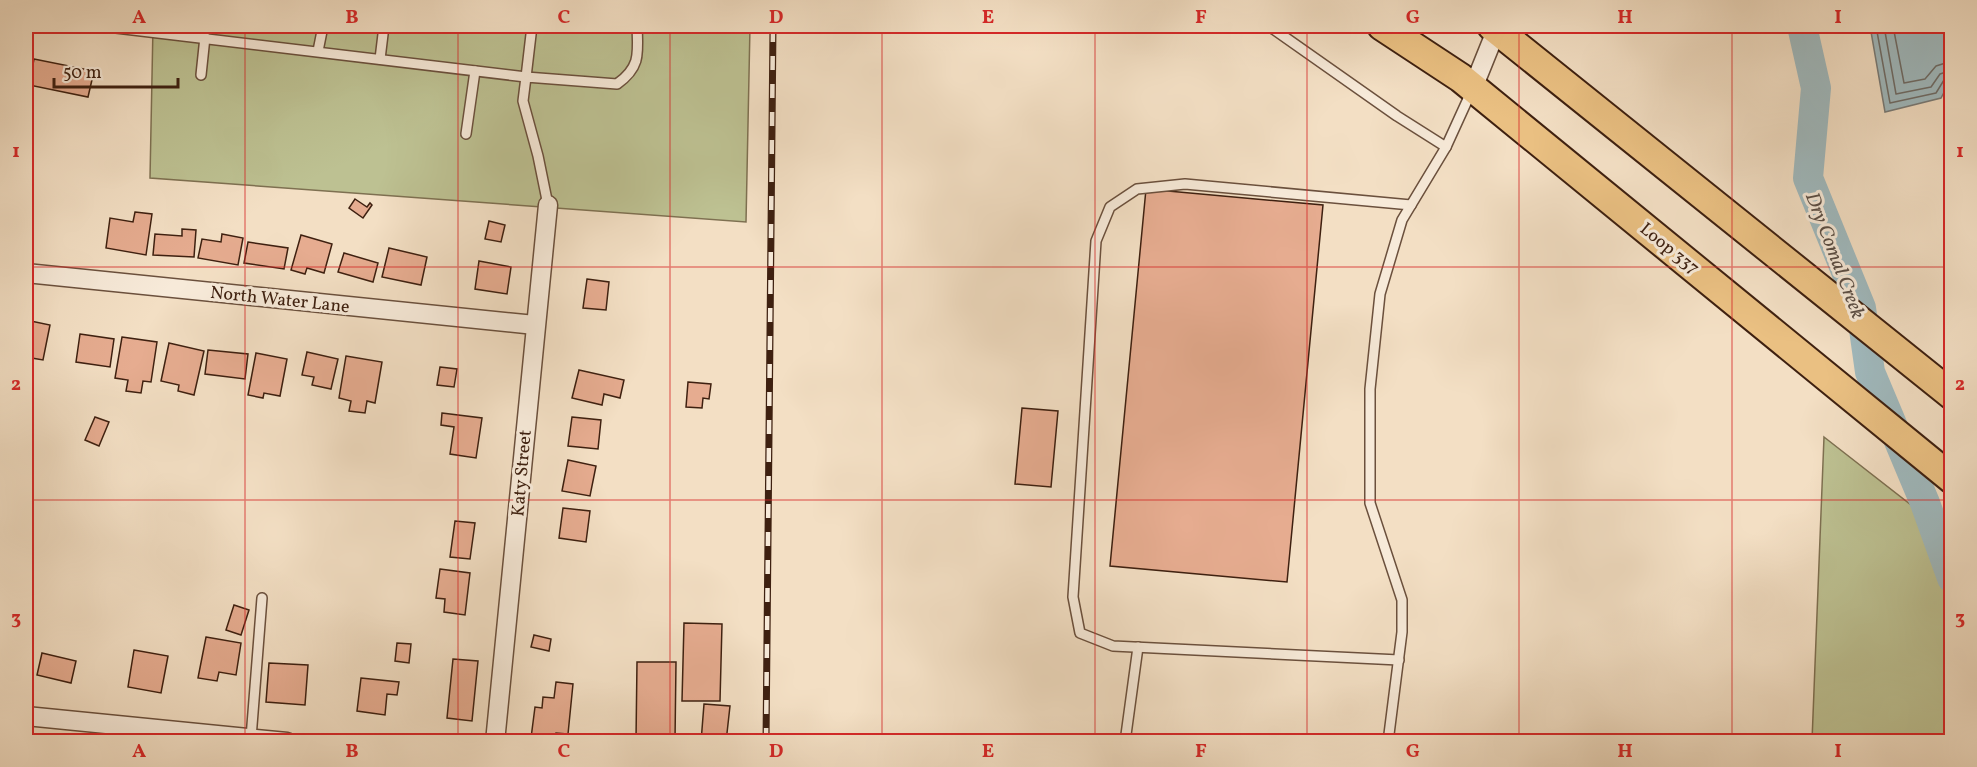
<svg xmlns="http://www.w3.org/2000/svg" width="1977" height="767" font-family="Vollkorn,serif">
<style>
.green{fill:#bdc192;stroke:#7e7051;stroke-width:1.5}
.water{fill:#a0babf;stroke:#797c79;stroke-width:1.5}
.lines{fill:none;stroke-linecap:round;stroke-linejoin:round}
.shore{stroke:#6f6d68;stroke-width:1.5}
.river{stroke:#a0babf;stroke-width:30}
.building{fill:#e6ac90;stroke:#3e2010;stroke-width:1.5}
.service-casing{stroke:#6b503d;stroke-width:12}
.minor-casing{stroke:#6b503d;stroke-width:21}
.primary-casing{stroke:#3e2010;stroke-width:32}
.service{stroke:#f7ead9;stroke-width:9}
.minor{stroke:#f7ead9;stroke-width:18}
.primary{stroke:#eac082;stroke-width:28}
.rail-casing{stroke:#3e2010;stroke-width:7}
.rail{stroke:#f7ead9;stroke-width:4.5;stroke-dasharray:14;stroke-linecap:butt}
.grid{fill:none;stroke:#d62828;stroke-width:1.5;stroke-opacity:0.55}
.labels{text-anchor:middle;stroke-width:6;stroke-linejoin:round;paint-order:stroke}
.street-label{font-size:18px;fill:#3e2010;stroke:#f7ead9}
.water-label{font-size:20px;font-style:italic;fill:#5b4e45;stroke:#f7ead9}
.neatline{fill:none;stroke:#d62828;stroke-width:2}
.grid-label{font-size:20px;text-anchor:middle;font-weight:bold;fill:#d62828}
</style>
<rect width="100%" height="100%" fill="#f3dfc4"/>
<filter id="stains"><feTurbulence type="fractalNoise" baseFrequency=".00333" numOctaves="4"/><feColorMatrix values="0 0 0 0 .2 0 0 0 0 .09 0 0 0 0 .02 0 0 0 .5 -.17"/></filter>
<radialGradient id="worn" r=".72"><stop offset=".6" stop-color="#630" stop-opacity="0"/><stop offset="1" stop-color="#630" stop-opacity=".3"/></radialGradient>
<g class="green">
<path d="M153 26H750L746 222 150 178Z"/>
<path d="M1824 437 1947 533 1951 541V741H1812Z"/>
</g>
<path class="water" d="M1870 26H1951V79L1941 98 1885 112Z"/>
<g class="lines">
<g class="shore">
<path d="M1876 26 1890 103 1936 93 1944 80 1952 78"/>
<path d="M1884 26 1896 94 1931 87 1940 74 1952 70"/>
<path d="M1893 26 1904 83 1925 79 1936 66 1952 61"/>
</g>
<path class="river" d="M1802 26 1816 88 1808 178 1861 308 1870 372 1925 503 1952 578"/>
</g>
<g class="building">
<path d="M34 59 94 71 88 97 29 85Z"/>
<path d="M1146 189 1323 205 1287 582 1110 566Z"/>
<path d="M355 199 367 207 370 203 372 205 363 218 349 208Z"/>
<path d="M135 212 152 214 146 255 106 248 110 218 133 222Z"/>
<path d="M489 221 505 225 501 242 485 239Z"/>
<path d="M182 229 196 230 194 257 153 255 155 234 182 236Z"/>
<path d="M222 234 243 238 238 265 198 258 202 239 221 242Z"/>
<path d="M301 235 332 244 324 273 307 268 305 274 291 270Z"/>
<path d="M248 242 288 248 284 269 244 263Z"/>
<path d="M389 248 427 257 421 285 382 277Z"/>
<path d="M344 253 378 263 373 282 338 272Z"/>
<path d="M479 261 511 267 507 294 475 289Z"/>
<path d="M587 279 609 282 606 310 583 308Z"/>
<path d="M26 320 50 325 43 360 26 357Z"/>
<path d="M80 334 114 339 110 367 76 362Z"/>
<path d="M122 337 157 342 151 382 143 381 141 393 126 391 128 380 115 378Z"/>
<path d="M169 343 204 351 194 395 178 391 179 385 161 381Z"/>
<path d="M208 350 248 354 245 379 205 374Z"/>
<path d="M307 352 338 359 331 389 312 385 314 377 302 375Z"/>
<path d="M256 353 287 359 280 396 264 393 263 398 248 395Z"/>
<path d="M346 356 382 362 375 403 367 401 365 413 349 411 351 401 339 398Z"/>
<path d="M440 367 457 369 454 387 437 385Z"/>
<path d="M579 370 624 380 620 398 604 394 602 405 572 398Z"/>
<path d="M688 382 711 384 709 399 703 398 702 408 686 407Z"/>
<path d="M1022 408 1058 411 1051 487 1015 484Z"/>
<path d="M442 413 482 418 476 458 450 454 454 427 441 425Z"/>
<path d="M95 417 109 422 99 446 85 440Z"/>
<path d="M572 417 601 420 598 449 568 446Z"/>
<path d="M568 460 596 466 590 496 562 491Z"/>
<path d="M563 508 590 511 586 542 559 538Z"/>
<path d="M455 521 475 523 470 559 450 557Z"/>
<path d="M440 569 470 573 465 615 444 612 445 599 436 598Z"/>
<path d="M234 605 249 610 241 635 226 630Z"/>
<path d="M684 623 722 624 720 701H682Z"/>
<path d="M534 635 551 639 549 651 531 647Z"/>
<path d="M206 637 241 643 236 675 219 672 217 681 198 678Z"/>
<path d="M397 643 411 644 409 663 395 661Z"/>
<path d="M134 650 168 656 161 693 128 687Z"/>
<path d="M42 653 76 661 71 683 37 675Z"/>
<path d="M453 659 478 661 472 721 447 718Z"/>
<path d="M637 662H676L675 741 636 740Z"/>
<path d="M269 663 308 665 305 705 266 702Z"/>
<path d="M361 678 399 682 397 695 387 694 385 715 357 711Z"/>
<path d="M556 682 573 684 568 734 556 733 555 740 531 738 535 707 542 708 543 697 554 698Z"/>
<path d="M704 704 730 706 726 742H701Z"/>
</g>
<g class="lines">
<defs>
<g id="service">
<path d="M99 26 526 77 532 26"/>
<path d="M1269 26 1397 116 1446 147"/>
<path d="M318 51 323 26"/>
<path d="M380 59 384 26"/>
<path d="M201 75 205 37"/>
<path d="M466 134 475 71"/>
<path d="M548 205 538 156 523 101 526 77 617 84C641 67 638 53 637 26"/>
<path d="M1399 660 1113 646 1080 633 1073 597 1096 241 1110 207 1137 189 1185 184 1411 205"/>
<path d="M251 738 262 598"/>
<path d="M1125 742 1138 647"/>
<path d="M1388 742 1402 632V600L1370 503V389L1380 294 1402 220 1446 147 1472 90"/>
</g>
<g id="minor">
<path d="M1473 88 1498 26"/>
<path d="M26 273 535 325"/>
<path d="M26 716 287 742"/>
<path d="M495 742 548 205"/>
</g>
<g id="primary">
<path d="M1382 26 1461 78 1952 479"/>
<path d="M1492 26 1952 395"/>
</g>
</defs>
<use href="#service" class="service-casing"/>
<use href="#minor" class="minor-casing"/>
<use href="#primary" class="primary-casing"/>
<use href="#service" class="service"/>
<use href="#minor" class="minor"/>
<use href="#primary" class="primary"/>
<defs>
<path id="rail" d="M766 742 773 26"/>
</defs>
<use href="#rail" class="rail-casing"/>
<use href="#rail" class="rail"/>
</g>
<path class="grid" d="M245 26V742M458 26V742M670 26V742M882 26V742M1095 26V742M1307 26V742M1519 26V742M1732 26V742M26 267H1952M26 500H1952"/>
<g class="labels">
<g class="street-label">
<text transform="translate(1670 248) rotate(39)" y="6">Loop 337</text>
<text transform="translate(280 299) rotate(6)" y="6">North Water Lane</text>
<text transform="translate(521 473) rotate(-85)" y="6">Katy Street</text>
</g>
<g class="water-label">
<text transform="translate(1836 255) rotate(69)" y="7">Dry Comal Creek</text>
</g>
</g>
<rect width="1977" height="767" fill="none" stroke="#f3dfc4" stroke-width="66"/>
<path d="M54 78v9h124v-9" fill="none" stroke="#3e2010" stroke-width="3"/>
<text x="63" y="78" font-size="18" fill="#3e2010" stroke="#f7ead9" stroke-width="4.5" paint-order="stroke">50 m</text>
<rect x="33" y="33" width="1911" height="701" class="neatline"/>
<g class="grid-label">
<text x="139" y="23">A</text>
<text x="352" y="23">B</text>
<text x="564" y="23">C</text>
<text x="776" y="23">D</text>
<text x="988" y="23">E</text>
<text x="1201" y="23">F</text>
<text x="1413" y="23">G</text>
<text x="1625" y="23">H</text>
<text x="1838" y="23">I</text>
<text x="16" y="157">1</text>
<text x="1960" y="157">1</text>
<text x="16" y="390">2</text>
<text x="1960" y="390">2</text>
<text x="16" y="624">3</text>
<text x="1960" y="624">3</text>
<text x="139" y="757">A</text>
<text x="352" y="757">B</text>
<text x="564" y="757">C</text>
<text x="776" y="757">D</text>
<text x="988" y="757">E</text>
<text x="1201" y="757">F</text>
<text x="1413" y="757">G</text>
<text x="1625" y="757">H</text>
<text x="1838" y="757">I</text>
</g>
<rect width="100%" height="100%" filter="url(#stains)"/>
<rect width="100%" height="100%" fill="url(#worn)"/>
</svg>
